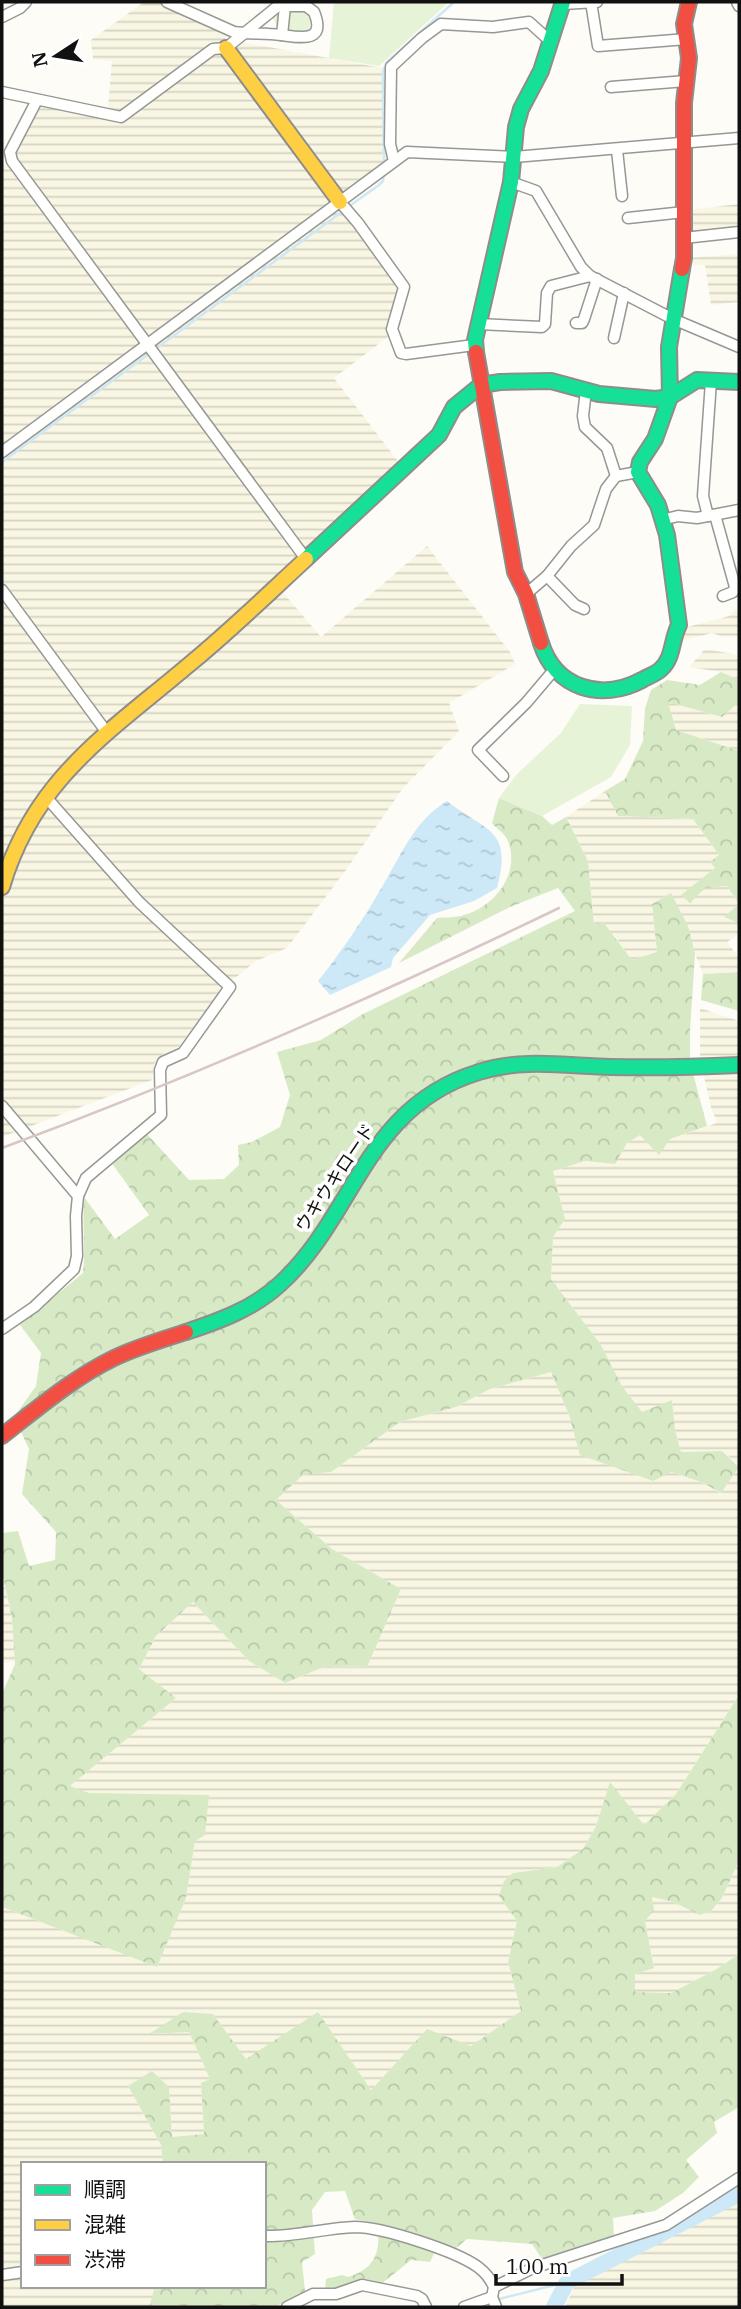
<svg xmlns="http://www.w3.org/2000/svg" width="741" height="2309" font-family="'IBM Plex Serif','Noto Sans JP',serif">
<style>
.farmland{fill:url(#farmland-rules)}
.grass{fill:url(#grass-tufts)}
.forest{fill:url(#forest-crowns)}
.park{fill:#e7f3d7}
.water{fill:url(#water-ripples)}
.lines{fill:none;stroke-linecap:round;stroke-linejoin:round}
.stream{stroke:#cde8f7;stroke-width:2.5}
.river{stroke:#cde8f7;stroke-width:16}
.street-casing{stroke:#979795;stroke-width:13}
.fast-casing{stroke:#8e8d8b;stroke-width:18}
.slow-casing{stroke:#8e8d8b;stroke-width:18}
.jam-casing{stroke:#8e8d8b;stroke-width:18}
.street{stroke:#fffffe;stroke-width:10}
.fast{stroke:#16e098;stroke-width:14}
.slow{stroke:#ffcf43;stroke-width:14}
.jam{stroke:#f24e42;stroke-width:14}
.rail{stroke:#d9c6c7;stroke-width:2.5}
.labels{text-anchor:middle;stroke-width:7;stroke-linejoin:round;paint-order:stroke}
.street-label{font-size:18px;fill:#111;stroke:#fff}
</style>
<defs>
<pattern id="farmland-rules" width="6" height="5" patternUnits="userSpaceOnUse" patternTransform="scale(1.75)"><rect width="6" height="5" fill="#f9f7e4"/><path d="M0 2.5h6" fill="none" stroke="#d4d3c3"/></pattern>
<pattern id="grass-tufts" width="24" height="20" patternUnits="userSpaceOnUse" patternTransform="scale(1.75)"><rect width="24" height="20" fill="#e7f3d7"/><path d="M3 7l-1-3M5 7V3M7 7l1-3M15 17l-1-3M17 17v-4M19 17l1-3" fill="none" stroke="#c5cfb8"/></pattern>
<pattern id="forest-crowns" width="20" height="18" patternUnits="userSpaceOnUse" patternTransform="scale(1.75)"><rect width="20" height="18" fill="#d8eac5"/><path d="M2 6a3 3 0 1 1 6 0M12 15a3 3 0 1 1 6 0" fill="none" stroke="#b8c8a8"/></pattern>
<pattern id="water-ripples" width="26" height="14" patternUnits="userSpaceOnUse" patternTransform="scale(1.75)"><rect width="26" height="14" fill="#cde8f7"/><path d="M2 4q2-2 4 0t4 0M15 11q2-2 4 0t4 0" fill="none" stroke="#afc6d3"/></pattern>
</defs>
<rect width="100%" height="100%" fill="#fdfcf7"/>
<g class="farmland">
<path d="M144 2H162L230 32 225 39 388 69V161L334 201 399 287 389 336 334 378 401 465 275 583 321 637 427 546 510 652 515 664 449 703 459 731 403 788 346 870 287 948 256 961 224 987 178 1048 163 1054 154 1064 152 1080 2 1137V168L15 157 39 106 107 119 112 61 93 59 91 40Z"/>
<path d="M739 204V229L687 235 688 210Z"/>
<path d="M739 254V302L711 305 705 265 686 264V258Z"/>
<path d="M735 609 739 611V652L737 636 724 637 712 633 676 642 680 629 729 616Z"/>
<path d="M705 649 739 655V680L721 672 689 667Z"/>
<path d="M667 701 721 717 739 702V751L676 730Z"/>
<path d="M605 791 619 816 693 819 719 855 716 868 705 888 727 886 739 904 725 917 739 923V934L727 942 739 958V972L703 974 671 893 652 904 657 952 632 961 615 936 594 925 588 861 566 817Z"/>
<path d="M700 1008 739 1021V1465L722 1451 681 1452 675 1430 672 1401 642 1413 622 1386 601 1345 551 1279 553 1237 565 1219 553 1171 585 1161 615 1164 627 1143 640 1135 670 1139 717 1123 711 1107 700 1059Z"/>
<path d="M551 1372 569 1415 581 1455 671 1472 701 1482 720 1493 739 1467V1695L676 1794 644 1825 610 1783 596 1826 583 1849 557 1867 513 1873 499 1896 517 1921 508 1962 521 2011 471 2046 427 2030 371 2090 318 2013 246 2060 213 2014 151 2034 189 2032 210 2079 201 2083 204 2135 172 2138 169 2087 128 2086 161 2145 163 2164H23V2286H155L149 2307H2V1907L157 1966 186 1898 195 1841 69 1786 176 1698 139 1669 156 1636 193 1602 249 1661 285 1683 326 1666 367 1667 401 1589 332 1549 276 1500 303 1474 331 1472 400 1422 456 1407 490 1389Z"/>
<path d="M2 1586 5 1588 12 1619 15 1661 2 1663Z"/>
<path d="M739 1861V1954L715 1970 671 1993 635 1992V1974L654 1967 645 1921 652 1897 673 1902 700 1915 711 1911 722 1898Z"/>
<path d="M739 2201V2307H565L575 2285Z"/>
</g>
<path class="grass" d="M283 9 305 12 311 19C311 39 293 31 279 28L272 17 275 13Z"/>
<g class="forest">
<path d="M721 672 739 680V702L722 717 668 702 676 730 739 751V923L724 917 739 904 727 886 705 888 690 903 681 895 715 868 710 862 719 855 693 819 618 816 605 791 625 779 643 741 645 708 651 690 667 680 700 685Z"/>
<path d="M499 798 542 816 552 825 566 817 588 861 594 925 604 923 632 960 657 952 652 904 671 893 688 926 695 954 690 1031V1062L707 1126 670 1139 659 1155 640 1135 627 1143 615 1164 585 1161 553 1171 565 1219 553 1237 551 1279 601 1345 622 1386 642 1412 672 1400 675 1430 681 1452 722 1451 739 1467 721 1493 701 1482 671 1472 653 1481 580 1455 569 1415 551 1372 490 1389 456 1407 400 1422 331 1472 303 1475 276 1500 332 1549 401 1589 367 1667 326 1666 285 1683 249 1661 193 1602 156 1636 139 1669 176 1698 70 1786 89 1793 209 1795 205 1835 195 1841 186 1898 157 1967 2 1907V1694L15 1664 12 1619 2 1572V1533L18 1531 29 1566 55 1560 56 1532 22 1494 29 1449 14 1417 36 1386 41 1353 20 1325 83 1273C86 1247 82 1223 84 1197L115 1239 149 1215 111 1162 147 1134 189 1180 224 1179 239 1165 238 1145 252 1142 280 1127 290 1095 277 1052 321 1040 363 1014 575 911 558 888 510 907 399 963 437 918C445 917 456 918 464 915 495 907 522 872 507 839 504 833 496 828 492 823Z"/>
<path d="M739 972V1011L701 1000 703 974Z"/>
<path d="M739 1695V1861L722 1898 711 1911 700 1915 673 1902 652 1897 654 1910 645 1921 654 1968 635 1974V1992L671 1993 715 1970 739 1954V2107L714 2122 717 2133 686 2160 699 2177 683 2193 655 2211 613 2218 614 2236 542 2259 532 2244 467 2239 455 2249 438 2245 430 2262 411 2260 380 2285 325 2291 326 2279 342 2275 348 2277C376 2268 380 2253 378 2224L355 2219 345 2191 325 2192 312 2210 315 2254 302 2262 305 2291 275 2307H149L155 2286H264V2164H163L161 2145 128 2086 152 2071 169 2087 172 2137 204 2134 201 2083 210 2079 189 2032 149 2034 183 2012 213 2014 246 2059 318 2012 371 2090 427 2029 471 2046 521 2011 508 1962 517 1921 499 1896 504 1881 513 1873 557 1867 583 1849 596 1826 610 1782 644 1825 676 1794Z"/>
</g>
<g class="park">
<path d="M334 2H449L379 66 329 58Z"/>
<path d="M580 704 632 706 630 745 611 777 542 816 499 798 517 774 561 733Z"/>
</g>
<path class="water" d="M447 801C486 832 513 828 497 888L474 901 430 915 393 958 391 967 330 995 318 981C342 951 363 920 382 887 401 855 414 821 447 801Z"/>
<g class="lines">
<g class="stream">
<path d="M384 165 383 72 386 63 454 2"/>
<path d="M348 207 379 185 383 181 384 172"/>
<path d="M2 462 343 211"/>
<path d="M495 2300 567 2282"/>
</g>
<path class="river" d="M554 2307 567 2282 739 2194"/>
<defs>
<g id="street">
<path d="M591 2 598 46 687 39"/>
<path d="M737 2 739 6"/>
<path d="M563 4 597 2"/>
<path d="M2 17 20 8 26 2"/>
<path d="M282 35 285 6"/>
<path d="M611 87 686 81"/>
<path d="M2 92 121 117 213 49 226 48 278 6H306L314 12C327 44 299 37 281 35 265 33 249 34 234 32L167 2"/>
<path d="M37 100 10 152 12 161 306 559"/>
<path d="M617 150 622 196"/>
<path d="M394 161 390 144 391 67 422 38 441 24 493 27 529 22 550 41"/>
<path d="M511 182 536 191 581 267 590 276 673 319 739 347"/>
<path d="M340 202 358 223 404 287 392 329 401 353 406 354 474 345"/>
<path d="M628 218 684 212"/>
<path d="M684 238 739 232"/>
<path d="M576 323H582L584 319 597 279"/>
<path d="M478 324 542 327 545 324 547 293 551 286 590 276"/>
<path d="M614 338 624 293"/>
<path d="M586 390 583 416 585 427 607 448 616 476"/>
<path d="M2 452 407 152 514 157 739 138"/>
<path d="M715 515 735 587 733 592 723 596"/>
<path d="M708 516 703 496 711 381"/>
<path d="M662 520 678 516 697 518 739 510"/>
<path d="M547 576 575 605 584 609"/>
<path d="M2 590 108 734"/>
<path d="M526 594 547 576 571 546 594 525 606 489 616 476 638 472"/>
<path d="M503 776 478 750 526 703 554 670"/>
<path d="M2 1106 78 1196"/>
<path d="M2 1329 34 1307 74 1269 77 1256 76 1216 78 1196 86 1178 161 1115 160 1070 163 1062 183 1053 230 987 139 902 45 796"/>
<path d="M264 2236C295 2237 325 2228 355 2227 382 2227 456 2251 478 2267 486 2273 490 2278 494 2287L492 2297 496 2307"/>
<path d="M2 2275 23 2272"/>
<path d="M494 2287 533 2268 666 2225 739 2178"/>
<path d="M287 2307 313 2294H336L362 2285 417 2296 422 2299 426 2307"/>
<path d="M464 2307 492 2297"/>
</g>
<g id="fast">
<path d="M476 352 475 340 511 182 516 127 521 109 541 71 563 2"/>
<path d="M306 559 439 435 454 407 481 385 500 382 551 381 599 394 656 399 670 397 697 380 739 382"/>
<path d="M541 643C555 688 601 702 642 680 647 677 656 674 661 669 674 657 671 640 679 625L667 535 658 505 638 472 640 462 655 439 670 397 669 347 682 269"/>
<path d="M186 1332C219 1321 253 1309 280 1284 356 1215 364 1107 479 1072 522 1058 567 1066 611 1067 654 1068 696 1067 739 1065"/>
</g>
<g id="slow">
<path d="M226 48 340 202"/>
<path d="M2 887C34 778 110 732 191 663 231 630 268 594 306 559"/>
</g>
<g id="jam">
<path d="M682 269 684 258V103L689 58 684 24 689 2"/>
<path d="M476 352 515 572 526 594 541 643"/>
<path d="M2 1436C38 1408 73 1378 114 1358 137 1347 161 1340 186 1332"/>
</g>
</defs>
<use href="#street" class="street-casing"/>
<use href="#fast" class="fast-casing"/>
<use href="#slow" class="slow-casing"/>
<use href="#jam" class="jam-casing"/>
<use href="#street" class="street"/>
<use href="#fast" class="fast"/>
<use href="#slow" class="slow"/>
<use href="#jam" class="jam"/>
<path class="rail" d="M2 1148C191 1078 377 996 559 908"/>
</g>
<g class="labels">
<g class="street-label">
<text transform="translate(335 1178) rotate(-56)" y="6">ウキウキロード</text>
</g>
</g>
<rect width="741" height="2309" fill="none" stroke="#111111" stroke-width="7"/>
<rect x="21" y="2162" width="245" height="126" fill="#ffffff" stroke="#a0a0a0" stroke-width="2"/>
<rect x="35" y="2185" width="35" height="10" fill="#16e098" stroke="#a0a0a0" stroke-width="2"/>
<text x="84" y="2197" font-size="21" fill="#111111">順調</text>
<rect x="35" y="2220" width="35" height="10" fill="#ffcf43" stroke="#a0a0a0" stroke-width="2"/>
<text x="84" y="2232" font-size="21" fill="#111111">混雑</text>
<rect x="35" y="2255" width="35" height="10" fill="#f24e42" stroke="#a0a0a0" stroke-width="2"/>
<text x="84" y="2267" font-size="21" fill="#111111">渋滞</text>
<g transform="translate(56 56) rotate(258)" stroke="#ffffff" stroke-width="5" paint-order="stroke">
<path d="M0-5L12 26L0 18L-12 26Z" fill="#111111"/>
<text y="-10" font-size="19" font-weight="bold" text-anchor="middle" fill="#111111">N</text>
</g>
<path d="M496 2274v10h126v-10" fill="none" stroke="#111111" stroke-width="3.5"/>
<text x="506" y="2274" font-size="21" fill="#111111" stroke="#ffffff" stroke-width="5" paint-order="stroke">100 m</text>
</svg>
